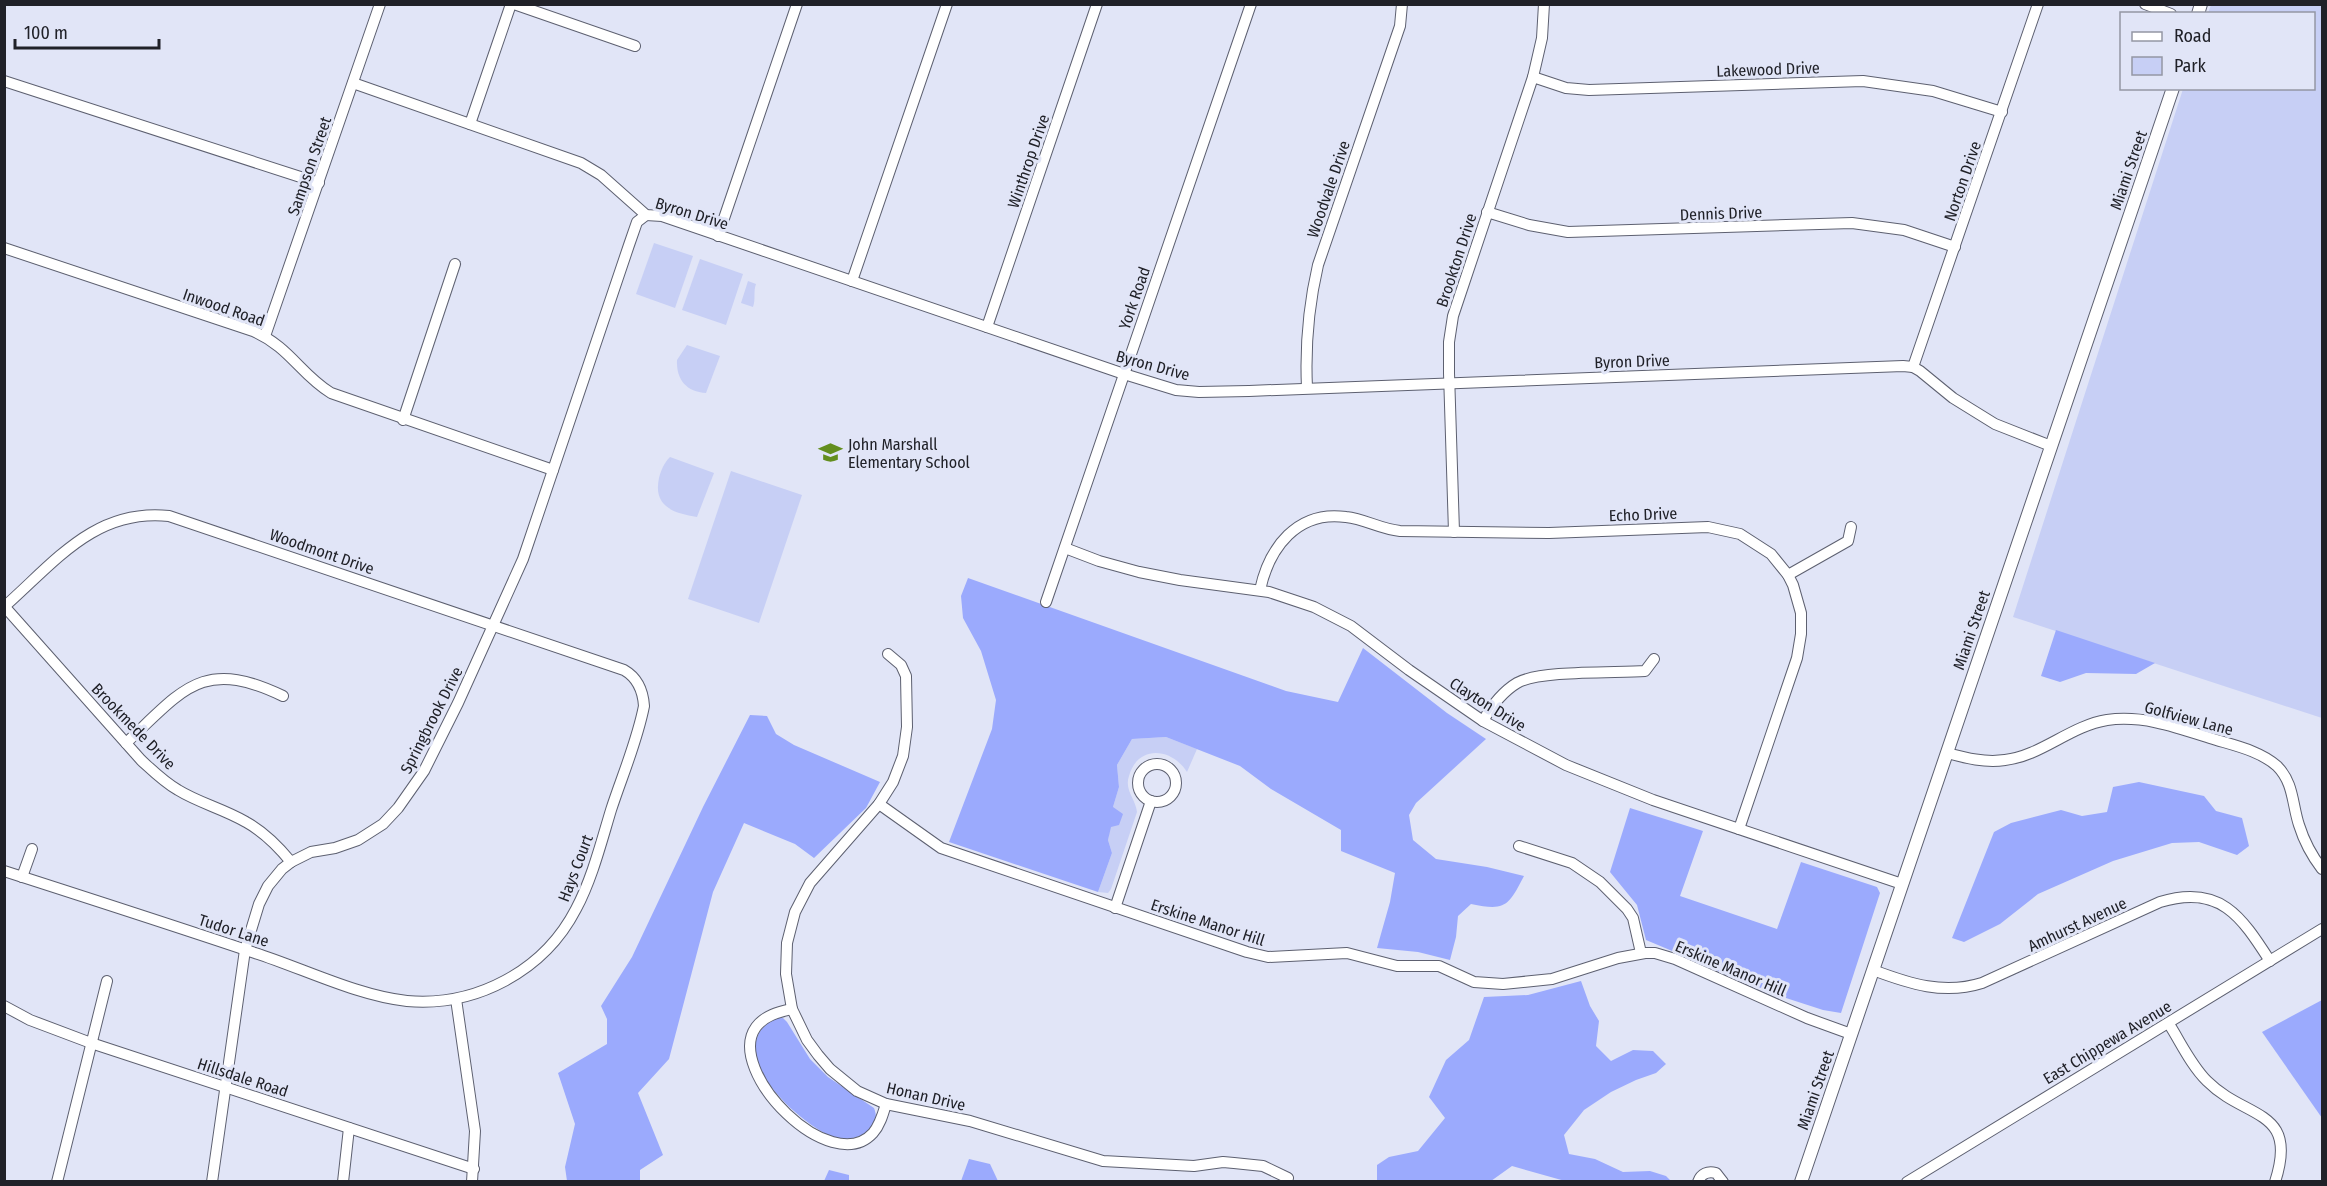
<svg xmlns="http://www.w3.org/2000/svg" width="2327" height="1186" font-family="'Fira Sans Condensed',sans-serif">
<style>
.green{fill:#c7cff5}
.forest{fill:#9baafd}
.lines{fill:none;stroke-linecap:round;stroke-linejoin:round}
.minor-casing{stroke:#5d6070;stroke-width:12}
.tertiary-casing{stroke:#5d6070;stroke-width:14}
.minor{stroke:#fff;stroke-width:10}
.tertiary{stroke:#fff;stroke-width:12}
.labels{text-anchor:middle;stroke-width:6;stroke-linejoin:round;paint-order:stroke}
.street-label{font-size:16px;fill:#202128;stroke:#e1e5f7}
.poi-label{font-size:16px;fill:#202128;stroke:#e1e5f7;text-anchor:start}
</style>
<rect width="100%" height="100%" fill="#e1e5f7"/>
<g class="green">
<path d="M2211 5H2322V718L2013 617 2183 89 2314 88V14L2208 13Z"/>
<path d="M654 243 693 256 675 308 636 294Z"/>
<path d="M700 259 743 274 726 325 682 310Z"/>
<path d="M748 281 756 284C753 292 756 299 753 307L741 303Z"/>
<path d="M687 345 720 356 706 393C687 392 676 380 677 360Z"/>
<path d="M670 457 714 473 697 517C672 513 653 506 659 478 661 470 664 463 670 457Z"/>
<path d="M731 471 802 495 759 623 688 599Z"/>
<path d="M1166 737 1197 749 1187 772C1172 748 1138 744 1129 776 1124 790 1136 800 1137 812L1111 889 1108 893 1098 892 1112 853 1108 840 1113 807 1119 787 1117 765 1132 739Z"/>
</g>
<g class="forest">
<path d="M968 578 1286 691 1338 702 1363 648 1447 713 1486 739 1416 803 1409 815 1413 840 1436 859 1487 867 1524 876C1508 907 1505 911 1471 904L1458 916 1456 937 1450 960 1418 952 1377 948 1390 902 1395 873 1341 851V830L1271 789 1240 766 1166 737 1132 739 1117 765 1119 787 1113 807 1123 814 1119 825 1111 827 1108 840 1112 853 1098 892 949 842 992 729 996 700 981 651 963 618 961 596Z"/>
<path d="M2056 630 2155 663 2136 674 2086 673 2060 682 2041 676Z"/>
<path d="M750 715 767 716 776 734 794 745 880 782 866 808 814 858 795 844 744 823 713 892 669 1059 638 1093 663 1155 640 1170V1181H567L565 1167 575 1124 558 1073 607 1044V1019L601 1006 632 957 703 807Z"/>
<path d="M2139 782 2204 796 2216 811 2242 818 2249 846 2237 855 2199 842 2172 843 2113 861 2038 894 2000 924 1964 942 1952 938 1994 832 2011 823 2061 810 2082 816 2107 812 2113 787Z"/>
<path d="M1630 808 1703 831 1680 896 1777 929 1801 862 1877 887 1880 893 1841 1013 1823 1010 1786 998 1718 971 1701 959 1689 958 1646 940 1637 905 1610 872Z"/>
<path d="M1581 981 1590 1006 1599 1021 1596 1046 1611 1061 1633 1050 1653 1051 1666 1064 1656 1073 1636 1080 1611 1092 1584 1110 1564 1135 1569 1154 1595 1159 1623 1172 1650 1171 1666 1176 1671 1181H1565L1512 1166 1491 1181H1377V1165L1389 1157 1418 1151 1445 1118 1429 1097 1446 1060 1469 1040 1484 997 1528 995Z"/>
<path d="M2322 1000V1118L2262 1032Z"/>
<path d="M775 1017 783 1018 787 1022 810 1059 828 1077 874 1108C884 1132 851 1144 833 1137 804 1126 739 1070 759 1033 762 1027 770 1022 775 1017Z"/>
<path d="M969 1159 990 1164 998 1181H961Z"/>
<path d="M829 1170 849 1175V1181H824Z"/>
</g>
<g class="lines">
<defs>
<g id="minor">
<path d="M514 4 635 46"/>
<path d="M2145 4 2171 14"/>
<path d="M1533 77 1566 88 1589 90 1863 81 1933 91 2002 112"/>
<path d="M4 81 319 183"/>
<path d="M353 83 581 163 601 175 646 215 662 216 1124 374 1176 390 1199 392 1249 391 1903 366 1913 367 1920 371 1953 398 1995 424 2051 446"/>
<path d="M470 124 511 4"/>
<path d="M1487 212 1529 225 1568 232 1852 223 1904 230 1955 247"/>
<path d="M718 236 797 4"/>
<path d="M4 248 253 331C290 347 300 374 331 393L553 470"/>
<path d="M852 281 947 4"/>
<path d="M987 327 1097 4"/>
<path d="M265 336 380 4"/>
<path d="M1913 367 2038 4"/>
<path d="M1307 388C1305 345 1308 308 1318 265L1400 26 1402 4"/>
<path d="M403 420 455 264"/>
<path d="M1454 532 1449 373V342L1453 316 1533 77 1542 38 1544 4"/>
<path d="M1065 548 1099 561 1139 572 1180 580 1269 592 1314 607 1351 626 1409 670 1483 721 1566 765 1653 800 1902 884"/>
<path d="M1788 575 1848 541 1851 527"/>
<path d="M1260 590C1269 548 1297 510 1346 517 1365 519 1380 529 1400 531L1549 533 1708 527 1740 534 1771 554 1788 575 1793 585 1801 613V634L1797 658 1739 829"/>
<path d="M1046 602 1251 4"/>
<path d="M4 606 141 760C153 771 164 782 178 790 199 803 224 809 246 822 264 832 278 846 291 862"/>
<path d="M4 607C55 562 95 508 169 516L624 670C638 678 643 691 644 706 637 742 622 776 611 810 601 843 592 879 576 909 544 971 476 1007 407 1001 358 996 302 968 255 953 172 925 88 898 4 871"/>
<path d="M888 654 901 665 906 676 907 727 903 756 893 782 879 804 810 883 795 912 787 943 786 974 792 1009 807 1040 818 1055 830 1069 857 1091 886 1104 970 1121 1103 1161 1194 1166 1223 1162 1234 1163 1263 1166 1288 1178"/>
<path d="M1483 721C1491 707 1502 692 1517 683 1539 670 1615 673 1645 671L1654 659"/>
<path d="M126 743C183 690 202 657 283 696"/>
<path d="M1947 753C1966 758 1985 763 2005 760 2041 756 2070 726 2107 720 2143 715 2176 727 2210 738 2232 745 2259 750 2277 766 2294 783 2292 804 2299 825 2304 841 2312 856 2322 869"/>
<circle cx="1157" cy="783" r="19"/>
<path d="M879 804 941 848 1247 952 1268 957 1347 953 1397 966H1439L1474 982 1503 984 1552 979 1618 958 1645 953H1655L1675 959 1807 1018 1851 1034"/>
<path d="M1519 846 1572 863 1600 882 1627 909 1633 918 1641 953"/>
<path d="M22 877 32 849"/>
<path d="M1115 908 1151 801"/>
<path d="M1873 970C1910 984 1944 995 1982 983L2160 902C2220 884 2241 916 2270 961"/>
<path d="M456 999 475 1131 472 1182"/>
<path d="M4 1006 30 1020 91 1043 474 1169"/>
<path d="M792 1009C779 1012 765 1015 756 1027 724 1071 831 1179 873 1133 880 1125 883 1114 886 1104"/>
<path d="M2169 1024C2181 1043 2191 1065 2207 1081 2246 1120 2299 1108 2275 1182"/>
<path d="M57 1182 107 981"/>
<path d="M212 1182 245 950 259 904 268 886 282 869 291 862 311 852 335 848 358 840 383 824 398 808 424 771 458 703 523 559 629 245 637 222 646 215"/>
<path d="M343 1182 349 1128"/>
<path d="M1698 1182C1701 1173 1708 1171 1716 1173L1723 1182"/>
<path d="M1907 1182 2322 929"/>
</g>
<g id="tertiary">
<path d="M2198 14 2201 4"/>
<path d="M1801 1182 2173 88"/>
</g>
</defs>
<use href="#minor" class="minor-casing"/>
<use href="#tertiary" class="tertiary-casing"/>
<use href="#minor" class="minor"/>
<use href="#tertiary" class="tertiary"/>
</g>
<defs>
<symbol id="school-bare" viewBox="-9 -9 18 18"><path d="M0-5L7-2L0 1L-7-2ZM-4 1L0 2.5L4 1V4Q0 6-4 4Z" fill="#638e1e" stroke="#e1e5f7" stroke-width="2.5" paint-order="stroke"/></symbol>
</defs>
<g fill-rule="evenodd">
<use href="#school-bare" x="814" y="436" width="33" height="33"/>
</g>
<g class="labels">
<g class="street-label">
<text transform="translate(1768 69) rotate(-2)" y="6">Lakewood Drive</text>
<text transform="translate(1028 161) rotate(-71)" y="6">Winthrop Drive</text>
<text transform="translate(309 166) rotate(-71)" y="6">Sampson Street</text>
<text transform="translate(2128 170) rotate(-71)" y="6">Miami Street</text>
<text transform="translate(1962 181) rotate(-71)" y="6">Norton Drive</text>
<text transform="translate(1328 189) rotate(-71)" y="6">Woodvale Drive</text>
<text transform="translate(692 213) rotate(17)" y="6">Byron Drive</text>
<text transform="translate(1721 213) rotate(-2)" y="6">Dennis Drive</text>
<text transform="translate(1456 260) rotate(-72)" y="6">Brookton Drive</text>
<text transform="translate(1134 298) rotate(-71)" y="6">York Road</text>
<text transform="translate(224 307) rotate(19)" y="6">Inwood Road</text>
<text transform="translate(1632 361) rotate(-2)" y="6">Byron Drive</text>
<text transform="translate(1153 365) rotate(15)" y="6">Byron Drive</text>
<text transform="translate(1643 514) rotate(-2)" y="6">Echo Drive</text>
<text transform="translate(322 551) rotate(19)" y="6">Woodmont Drive</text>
<text transform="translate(1971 630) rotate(-71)" y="6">Miami Street</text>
<text transform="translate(1488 704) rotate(32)" y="6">Clayton Drive</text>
<text transform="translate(2189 718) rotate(15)" y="6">Golfview Lane</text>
<text transform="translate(431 720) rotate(-63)" y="6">Springbrook Drive</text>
<text transform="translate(134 726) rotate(46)" y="6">Brookmede Drive</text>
<text transform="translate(575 868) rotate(-69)" y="6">Hays Court</text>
<text transform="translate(1208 922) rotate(18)" y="6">Erskine Manor Hill</text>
<text transform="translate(2077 924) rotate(-25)" y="6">Amhurst Avenue</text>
<text transform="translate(234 930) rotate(18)" y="6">Tudor Lane</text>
<text transform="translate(1731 968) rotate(23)" y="6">Erskine Manor Hill</text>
<text transform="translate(2107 1042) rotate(-31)" y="6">East Chippewa Avenue</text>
<text transform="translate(243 1077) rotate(18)" y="6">Hillsdale Road</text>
<text transform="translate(1815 1090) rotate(-71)" y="6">Miami Street</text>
<text transform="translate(926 1096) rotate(13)" y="6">Honan Drive</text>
</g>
<g class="poi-label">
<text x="848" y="450">John Marshall<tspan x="848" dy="18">Elementary School</tspan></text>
</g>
</g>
<rect width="2327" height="1186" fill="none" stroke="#202128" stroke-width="12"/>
<rect x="2120" y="12" width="195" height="78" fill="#e1e5f7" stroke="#9497a4" stroke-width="1.5"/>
<rect x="2132" y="32" width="30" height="9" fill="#ffffff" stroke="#9497a4" stroke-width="1.5"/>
<text x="2174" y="42" font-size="18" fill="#202128">Road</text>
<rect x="2132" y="57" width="30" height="18" fill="#c7cff5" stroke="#9497a4" stroke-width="1.5"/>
<text x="2174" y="72" font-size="18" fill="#202128">Park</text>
<path d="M15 39v9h144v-9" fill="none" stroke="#202128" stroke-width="3"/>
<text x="24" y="39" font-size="18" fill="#202128" stroke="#e1e5f7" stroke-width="4.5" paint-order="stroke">100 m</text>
</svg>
